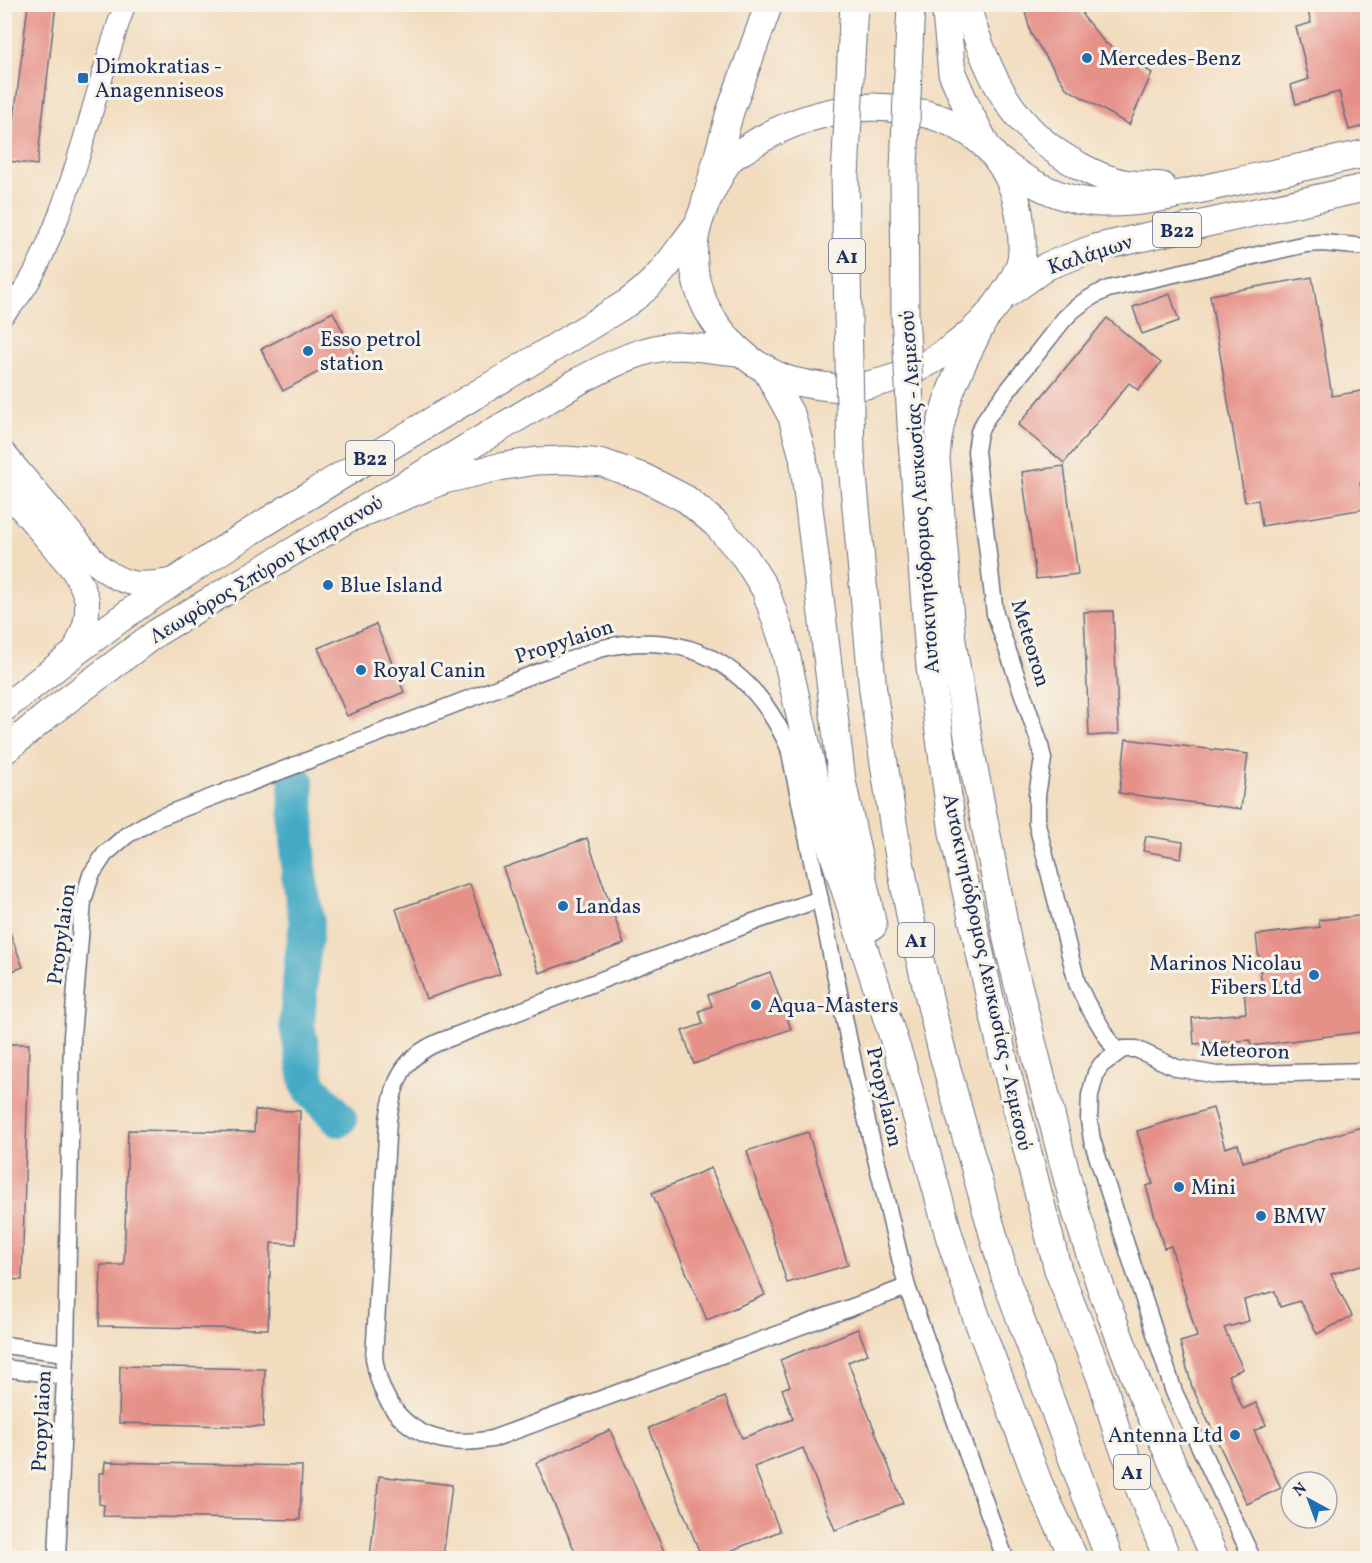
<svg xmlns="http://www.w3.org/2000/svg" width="1372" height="1563" font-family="Vollkorn,serif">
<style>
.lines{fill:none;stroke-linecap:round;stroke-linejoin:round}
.river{stroke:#45aac5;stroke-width:36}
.building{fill:#e69188}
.minor-casing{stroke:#666c80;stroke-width:19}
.tertiary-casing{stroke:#666c80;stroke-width:23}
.secondary-casing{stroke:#666c80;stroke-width:26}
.primary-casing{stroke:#666c80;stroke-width:29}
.trunk-casing{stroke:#666c80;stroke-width:29}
.minor{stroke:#fff;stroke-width:16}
.tertiary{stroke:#fff;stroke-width:21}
.secondary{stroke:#fff;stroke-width:24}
.primary{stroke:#fff;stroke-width:27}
.trunk{stroke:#fff;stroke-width:27}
.trunk-bridge-casing{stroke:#666c80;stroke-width:29;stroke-linecap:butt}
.trunk-bridge{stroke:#fff;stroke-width:27}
.poi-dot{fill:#1f6fb2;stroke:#f7f3e8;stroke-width:2}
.labels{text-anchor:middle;stroke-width:6;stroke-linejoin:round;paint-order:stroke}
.shield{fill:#f7f3e8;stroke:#5d6a87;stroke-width:1.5}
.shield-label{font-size:20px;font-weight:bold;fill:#1b2f5e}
.poi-label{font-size:21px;fill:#1b2f5e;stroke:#f7f3e8;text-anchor:start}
.street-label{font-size:21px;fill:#1b2f5e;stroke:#f7f3e8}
</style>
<rect width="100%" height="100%" fill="#f7f3e8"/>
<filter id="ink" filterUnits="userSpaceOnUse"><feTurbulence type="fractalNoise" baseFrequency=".0167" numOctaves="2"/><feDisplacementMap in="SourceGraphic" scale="12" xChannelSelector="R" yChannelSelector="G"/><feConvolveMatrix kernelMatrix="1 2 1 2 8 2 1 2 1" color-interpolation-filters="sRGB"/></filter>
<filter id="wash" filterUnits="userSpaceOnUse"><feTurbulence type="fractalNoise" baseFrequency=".008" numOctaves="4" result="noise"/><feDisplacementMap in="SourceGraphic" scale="24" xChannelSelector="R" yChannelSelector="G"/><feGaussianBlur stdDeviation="1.35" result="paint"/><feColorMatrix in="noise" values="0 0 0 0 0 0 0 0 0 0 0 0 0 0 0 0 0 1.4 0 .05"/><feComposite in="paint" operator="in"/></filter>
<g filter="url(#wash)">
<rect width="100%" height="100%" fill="#f2dcbe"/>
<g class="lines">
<path class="river" d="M296 782 299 875 307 923 302 960 297 1024 308 1085 339 1119"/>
</g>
<g id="blocks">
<g class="building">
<path d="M28 4H56L37 165 9 161Z"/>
<path d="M1023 4H1081L1083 16 1105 43 1152 73 1129 125 1066 88 1031 34Z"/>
<path d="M1306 4H1368V125L1349 130 1339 92 1296 104 1291 85 1309 79 1296 27 1311 23Z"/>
<path d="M1312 277 1332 396 1368 390V481L1360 483 1365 509 1262 526 1258 500 1245 502 1210 295Z"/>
<path d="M1170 294 1179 321 1142 334 1133 307Z"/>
<path d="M333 312 354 353 283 391 261 349Z"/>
<path d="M1107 318 1161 363 1138 390 1129 383 1064 463 1018 425Z"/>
<path d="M1064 466 1078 574 1036 579 1022 472Z"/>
<path d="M1113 611 1119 734 1089 736 1084 612Z"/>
<path d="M376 624 404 692 347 716 318 648Z"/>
<path d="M1126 739 1248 754 1241 809 1119 793Z"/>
<path d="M1146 836 1183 842 1181 858 1143 851Z"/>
<path d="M587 838 624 944 539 973 503 868Z"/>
<path d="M470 884 500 974 426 999 396 909Z"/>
<path d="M1368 915V1031L1251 1046 1250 1040 1194 1044 1192 1018 1246 1013 1244 990 1262 987 1256 935 1320 927 1319 920Z"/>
<path d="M6 922 23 967 4 974V923Z"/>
<path d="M770 972 791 1029 694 1064 682 1031 703 1024 699 1011 712 1006 708 995Z"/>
<path d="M4 1044H29L22 1280 4 1279Z"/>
<path d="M1213 1108 1225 1148 1238 1144 1243 1162 1368 1125V1263L1331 1274 1352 1316 1317 1334 1300 1301 1280 1307 1275 1291 1244 1300 1249 1321 1224 1328 1243 1369 1228 1375 1243 1409 1256 1403 1266 1425 1254 1431 1281 1488 1247 1504 1192 1387 1180 1342 1197 1337 1171 1246 1164 1248 1146 1186 1153 1184 1137 1131Z"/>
<path d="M255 1110 300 1111 296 1244 271 1243 268 1329 99 1326 101 1265H124L128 1130 254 1132Z"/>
<path d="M808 1132 848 1265 787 1283 747 1151Z"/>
<path d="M711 1168 765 1295 707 1320 652 1193Z"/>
<path d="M858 1329 868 1354 848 1362 903 1503 835 1530 803 1448 754 1467 780 1531 713 1558H702L649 1428 725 1397 742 1438 793 1419 782 1389 790 1386 780 1360Z"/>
<path d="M120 1366 265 1369 263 1427 119 1423Z"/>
<path d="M610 1430 667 1558H578L536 1463Z"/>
<path d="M105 1462 302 1466 300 1520 103 1516 104 1505 99 1504V1473H104Z"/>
<path d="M379 1476 452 1485 443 1558H370Z"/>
</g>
</g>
</g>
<g filter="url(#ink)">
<use href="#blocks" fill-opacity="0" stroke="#666c80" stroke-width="1.5"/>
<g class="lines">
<defs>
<g id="minor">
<path d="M820 899 756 921 439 1042C401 1058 394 1082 388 1120L374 1358C384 1423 428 1451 492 1439L907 1287"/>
<path d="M1117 1053 1087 1004 1077 983 1037 824V795L1043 759 1039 741 995 614 976 451 979 432 987 417 1064 319C1077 305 1090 296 1108 289L1306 244 1322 243 1368 247"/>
<path d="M4 1345 66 1353"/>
<path d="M4 1368 65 1376"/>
<path d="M57 1558 66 1353 72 1036 83 901 91 875 105 854 127 835 155 819 599 649C688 627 753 666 789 748L856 1076 907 1287 1005 1558"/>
<path d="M1252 1558 1174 1392 1092 1140 1089 1120 1090 1095 1096 1073 1101 1065 1123 1049H1136L1177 1068 1217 1075 1368 1071"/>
</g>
<path id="tertiary" d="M4 314C30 289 43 256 56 223 84 152 99 77 125 4"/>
<g id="secondary">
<path d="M4 454 97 564C125 588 141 586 176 580"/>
<path d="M4 488 73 570 82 586 87 600V613L85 625 74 653"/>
</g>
<g id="primary">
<path d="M966 4C987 74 1012 130 1078 165 1094 174 1112 182 1130 184 1140 185 1151 185 1162 186"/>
<path d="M873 107C944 109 1005 136 1019 212 1021 228 1024 244 1021 260 1018 272 1011 284 1004 294 970 348 894 392 829 387 814 385 800 384 786 379 733 359 689 305 694 246 696 223 705 203 716 183 720 176 723 168 728 162 732 156 741 152 747 148 786 122 826 109 873 107Z"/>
<path d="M1000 161C1026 181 1057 198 1090 202 1134 207 1178 194 1220 185 1269 174 1318 164 1368 153"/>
<path d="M1009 293 1047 266 1095 248 1368 187"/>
<path d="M4 708C49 673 94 637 141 604 298 496 465 404 627 303 660 280 672 258 696 227"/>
<path d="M4 751 50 713 156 633 579 381C610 365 641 348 675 346 697 346 719 351 741 352"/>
</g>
<g id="trunk">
<path d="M945 4 952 73 968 110 986 145"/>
<path d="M909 48 911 4"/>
<path d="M851 58 854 4"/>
<path d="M705 203 730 112 769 4"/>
<path d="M984 320C961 365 938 408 936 459L952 641 969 742 1008 944 1033 1045 1076 1212 1101 1288 1140 1391 1215 1558"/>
<path d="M765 368 792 417 803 457 842 781 873 926"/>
<path d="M912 441 930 667 953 833 1002 1052 1058 1270 1103 1384 1117 1432 1167 1558"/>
<path d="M851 454 873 691 894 829 913 931 942 1051 1005 1277 1109 1558"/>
<path d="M353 517 444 480 499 467 536 461 566 460 603 463 645 478 686 499 716 524 745 557 765 589 783 641 827 834 904 1071 950 1239 975 1313 1039 1484 1074 1558"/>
</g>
</defs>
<use href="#minor" class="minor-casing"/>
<use href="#tertiary" class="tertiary-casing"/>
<use href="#secondary" class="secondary-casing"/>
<use href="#primary" class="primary-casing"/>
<use href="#trunk" class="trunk-casing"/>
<use href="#minor" class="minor"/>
<use href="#tertiary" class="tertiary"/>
<use href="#secondary" class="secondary"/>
<use href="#primary" class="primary"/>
<use href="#trunk" class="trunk"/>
<defs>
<g id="trunk-bridge">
<path d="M909 48 904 169 905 314 912 441"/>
<path d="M851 454 845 177 851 58"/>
</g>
</defs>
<use href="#trunk-bridge" class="trunk-bridge-casing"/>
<use href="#trunk-bridge" class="trunk-bridge"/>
</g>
</g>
<g class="poi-dot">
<circle cx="1087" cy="58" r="6"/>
<rect x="77" y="72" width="12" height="12" rx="3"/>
<circle cx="308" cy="351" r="6"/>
<circle cx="328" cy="585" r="6"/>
<circle cx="361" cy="670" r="6"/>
<circle cx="563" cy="906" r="6"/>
<circle cx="1314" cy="975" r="6"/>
<circle cx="756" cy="1005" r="6"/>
<circle cx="1179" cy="1187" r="6"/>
<circle cx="1261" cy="1216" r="6"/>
<circle cx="1235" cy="1435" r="6"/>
</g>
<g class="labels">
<g class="shield">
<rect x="1153" y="213" width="48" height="34" rx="4.5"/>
<rect x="829" y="239" width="36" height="34" rx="4.5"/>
<rect x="346" y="441" width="48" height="34" rx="4.5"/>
<rect x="898" y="923" width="36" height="34" rx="4.5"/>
<rect x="1114" y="1455" width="36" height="34" rx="4.5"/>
</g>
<g class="shield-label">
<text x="1177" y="237">B22</text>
<text x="847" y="263">A1</text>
<text x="370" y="465">B22</text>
<text x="916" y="947">A1</text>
<text x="1132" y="1479">A1</text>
</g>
<g class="poi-label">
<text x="1099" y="65">Mercedes-Benz</text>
<text x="95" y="73">Dimokratias -<tspan x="95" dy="24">Anagenniseos</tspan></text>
<text x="320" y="346">Esso petrol<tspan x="320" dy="24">station</tspan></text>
<text x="340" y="592">Blue Island</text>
<text x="373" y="677">Royal Canin</text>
<text x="575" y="913">Landas</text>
<text x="1302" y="970" text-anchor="end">Marinos Nicolau<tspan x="1302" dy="24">Fibers Ltd</tspan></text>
<text x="768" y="1012">Aqua-Masters</text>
<text x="1191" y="1194">Mini</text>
<text x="1273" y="1223">BMW</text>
<text x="1223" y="1442" text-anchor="end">Antenna Ltd</text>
</g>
<g class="street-label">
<text transform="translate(1090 254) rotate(-18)" y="7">Καλάμων</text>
<text transform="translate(919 492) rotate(-94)" y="7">Αυτοκινητόδρομος Λευκωσίας - Λεμεσού</text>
<text transform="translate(266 569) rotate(-31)" y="7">Λεωφόρος Σπύρου Κυπριανού</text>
<text transform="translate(564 641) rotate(-18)" y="7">Propylaion</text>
<text transform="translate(1031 643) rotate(73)" y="7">Meteoron</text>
<text transform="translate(61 934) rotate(-82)" y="7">Propylaion</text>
<text transform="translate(988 972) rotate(78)" y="7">Αυτοκινητόδρομος Λευκωσίας - Λεμεσού</text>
<text transform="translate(1245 1050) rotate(2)" y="7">Meteoron</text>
<text transform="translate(885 1097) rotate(77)" y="7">Propylaion</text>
<text transform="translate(41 1421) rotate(-87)" y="7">Propylaion</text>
</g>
</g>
<rect width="1372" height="1563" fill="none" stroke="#f7f3e8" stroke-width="24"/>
<g transform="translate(1309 1500) rotate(319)"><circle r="28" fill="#f7f3e8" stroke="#9fa5b1" stroke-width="1.5"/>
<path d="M0-4.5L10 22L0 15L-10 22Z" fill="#1f6fb2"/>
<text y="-9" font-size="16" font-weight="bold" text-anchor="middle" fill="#1b2f5e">N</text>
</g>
</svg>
